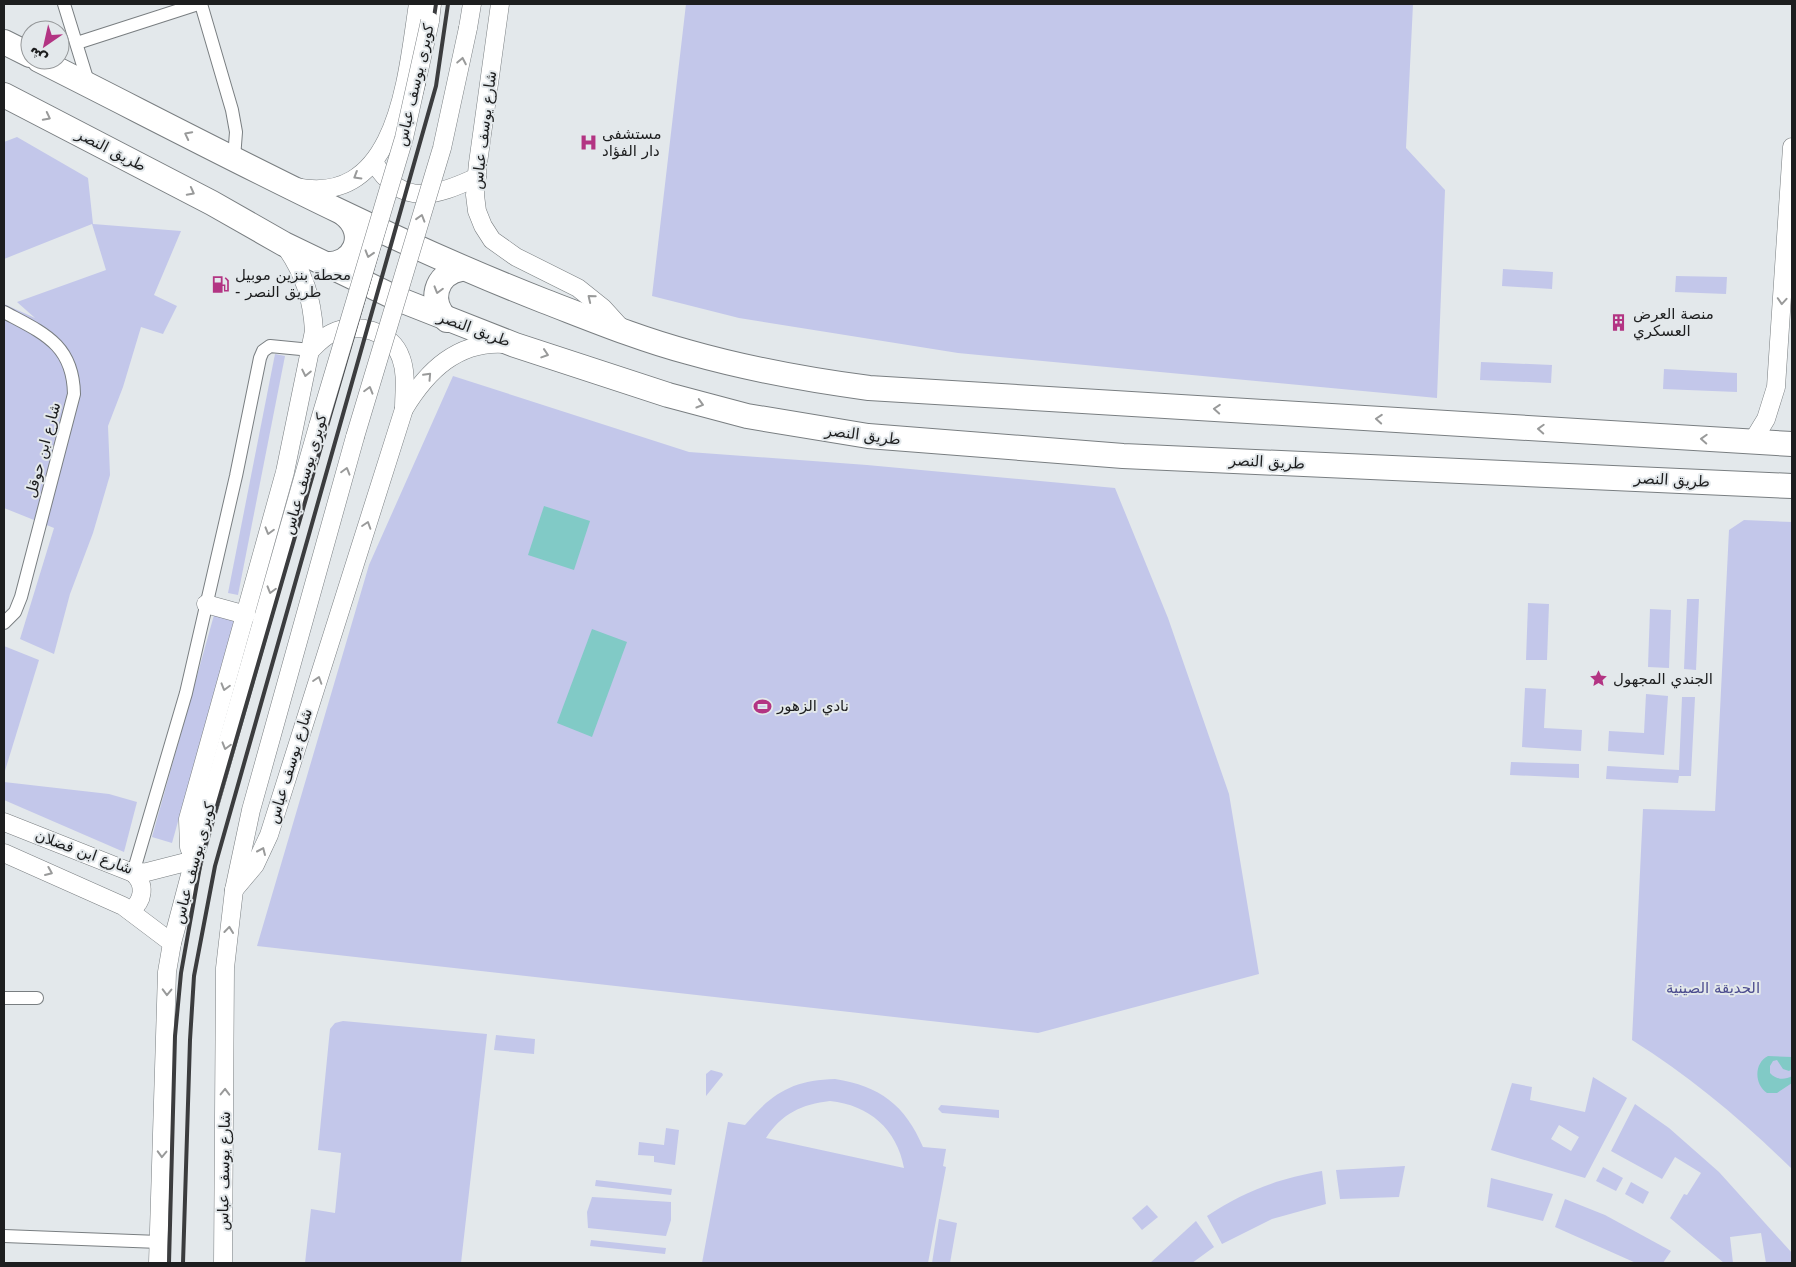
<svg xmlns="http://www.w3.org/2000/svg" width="1796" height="1267" font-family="'DejaVu Sans','Noto Naskh Arabic',sans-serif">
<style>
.green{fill:#c3c7ea;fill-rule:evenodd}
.water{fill:#81cac6}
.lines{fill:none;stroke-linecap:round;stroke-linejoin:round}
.street-casing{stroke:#797e81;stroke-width:14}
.secondary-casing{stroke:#797e81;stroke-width:19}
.highway-casing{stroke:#797e81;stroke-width:26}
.street{stroke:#fff;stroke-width:12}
.secondary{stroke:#fff;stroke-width:18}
.highway{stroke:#fff;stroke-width:24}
.rail{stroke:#3b3c3e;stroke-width:4}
.secondary-bridge-casing{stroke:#797e81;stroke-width:19;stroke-linecap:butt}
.secondary-bridge{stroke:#fff;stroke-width:18}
.oneway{stroke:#999a9a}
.labels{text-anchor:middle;stroke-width:4;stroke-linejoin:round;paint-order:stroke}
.street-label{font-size:15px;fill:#1d1e1f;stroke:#e3e8eb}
.poi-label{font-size:15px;fill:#1d1e1f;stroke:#e3e8eb;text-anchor:start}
.park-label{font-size:15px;fill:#4d4e8f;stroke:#e3e8eb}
</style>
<rect width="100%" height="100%" fill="#e3e8eb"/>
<g class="green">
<path d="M686 4H1413L1406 148 1445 190 1437 398 958 353 739 318 652 296Z"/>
<path d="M17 137 88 178 93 224 181 231 154 295 177 306 163 334 141 327 123 387 108 426 110 475 93 533 70 594 54 654 20 639 54 528 4 508V304L35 318 17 302 106 270 92 224 4 259V142Z"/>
<path d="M1503 269 1553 272 1552 289 1502 286Z"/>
<path d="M1676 276 1727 277 1726 294 1675 292Z"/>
<path d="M275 354 285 356 238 595 228 593Z"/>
<path d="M1481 362 1552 365 1551 383 1480 380Z"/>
<path d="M1664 369 1737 373V392L1663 389Z"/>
<path d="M453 376 689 452 867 465 1115 488 1168 618 1229 794 1259 974 1038 1033 257 946 369 565Z"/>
<path d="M1744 520 1792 522V1169C1742 1120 1691 1077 1632 1040L1643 809 1715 811 1729 530Z"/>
<path d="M1687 599H1699L1696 670 1684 669Z"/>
<path d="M1528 603 1549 604 1547 660H1526Z"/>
<path d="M1650 609 1671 610 1669 668 1648 667Z"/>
<path d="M214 615 234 621 172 843 152 837Z"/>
<path d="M4 646 39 660 4 774Z"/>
<path d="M1525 688 1546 689 1544 728 1582 730 1581 751 1522 747Z"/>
<path d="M1646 694 1668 696 1664 755 1608 751 1609 731 1644 733Z"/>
<path d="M1682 697H1695L1691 776H1679L1678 783 1606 779 1607 766 1679 770Z"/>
<path d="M1511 762 1579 764V778L1510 775Z"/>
<path d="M4 782 109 794 137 802 124 852 4 800Z"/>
<path d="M343 1021 487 1034 461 1263H305L311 1209 335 1213 341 1153 318 1150 330 1029 335 1023Z"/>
<path d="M496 1035 535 1039 534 1054 494 1050Z"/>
<path d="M711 1070 722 1073 723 1075 706 1096V1074Z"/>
<path d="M1593 1077 1627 1098 1585 1178 1491 1150 1512 1083 1532 1087 1530 1100 1585 1112ZM1559 1125 1579 1137 1571 1151 1551 1139Z"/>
<path d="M835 1079C880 1086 905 1105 923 1147L946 1149 943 1166 946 1167 928 1263H702L728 1122 745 1125C772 1093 793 1080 835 1079ZM830 1101C869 1105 897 1129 904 1168L766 1138C781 1114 802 1104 830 1101Z"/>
<path d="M1635 1104 1669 1128 1719 1172 1792 1253V1263H1766L1761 1233 1730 1237 1733 1263H1724L1670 1218 1684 1194 1687 1195 1701 1173 1675 1157 1662 1179 1611 1151Z"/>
<path d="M941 1105 999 1110V1118L942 1113 938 1109Z"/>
<path d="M666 1128 679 1130 675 1165 654 1162V1156L638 1155 639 1142 664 1145Z"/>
<path d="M1405 1166 1399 1197 1340 1199 1336 1170Z"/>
<path d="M1603 1167 1623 1178 1616 1191 1596 1181Z"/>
<path d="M1322 1171 1326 1204 1272 1219 1222 1244 1207 1216C1245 1191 1277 1179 1322 1171Z"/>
<path d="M1491 1178 1553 1194 1543 1221 1487 1207Z"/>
<path d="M596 1180 672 1189 671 1195 595 1186Z"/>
<path d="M1631 1182 1649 1192 1643 1204 1625 1194Z"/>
<path d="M592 1197 671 1202V1220L666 1236 588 1228 587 1212Z"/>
<path d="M1565 1199 1605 1215 1671 1251 1663 1263H1636L1555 1227Z"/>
<path d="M1147 1205 1158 1217 1142 1230 1132 1218Z"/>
<path d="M939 1219 957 1223 950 1263H932Z"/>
<path d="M1196 1221 1214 1247 1192 1263H1150Z"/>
<path d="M591 1240 666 1248 665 1254 590 1246Z"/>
</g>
<g class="water">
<path d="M544 506 590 521 574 570 528 555Z"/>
<path d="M592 629 627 642 592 737 557 723Z"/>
<path d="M1768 1056 1792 1057V1069L1789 1071 1783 1069 1777 1060 1773 1061 1770 1066V1073C1776 1080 1785 1080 1792 1076V1083L1777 1093H1767C1754 1084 1754 1063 1768 1056Z"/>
</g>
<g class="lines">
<defs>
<g id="street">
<path d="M64 4 89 85"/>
<path d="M201 4 232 110 236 132 234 158"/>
<path d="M77 43 198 4"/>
<path d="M4 312C43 333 73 344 74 394L21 597 15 612 4 623"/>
<path d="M133 873 186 693 236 476 260 358 263 351 270 346 311 350"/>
<path d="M4 998H37"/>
<path d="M4 1236 159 1242"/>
</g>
<g id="secondary">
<path d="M500 4 478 163 475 195 477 211 483 226 492 240 516 257 578 288 603 308 623 330"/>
<path d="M430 21 432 4"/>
<path d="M468 28 472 4"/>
<path d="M374 162C401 208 437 196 477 177"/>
<path d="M296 187C399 208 407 73 418 4"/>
<path d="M311 350C317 344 323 337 332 333 356 321 392 331 401 358 407 374 404 392 404 409"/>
<path d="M1752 442 1766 419 1776 387 1792 147"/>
<path d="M206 604 246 615"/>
<path d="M4 822 133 873 147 872 194 860 189 847 188 819 285 472 314 331C312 298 304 273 285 246"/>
<path d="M4 853 123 906 172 943"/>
<path d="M234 890 255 865 269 835 404 409C427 371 458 340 506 344"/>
<path d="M130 911C144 901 146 884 133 873"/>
<path d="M158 1263 167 972 172 943 194 860 318 426"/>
<path d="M223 1263 225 968 234 890 251 810 355 437"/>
</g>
<g id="highway">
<path d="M4 42 30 55"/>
<path d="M39 60C206 144 370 233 544 301 591 319 639 339 688 352 748 369 808 380 869 388L1792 444"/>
<path d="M4 95 212 203 284 244 398 299 515 345 668 395 747 416 868 436 1123 456 1792 486"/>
<path d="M324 264C355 267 369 233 344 214"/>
<path d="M447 320C428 302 435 274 461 269"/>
</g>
</defs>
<use href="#street" class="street-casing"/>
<use href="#secondary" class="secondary-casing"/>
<use href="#highway" class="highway-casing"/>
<use href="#street" class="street"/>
<use href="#secondary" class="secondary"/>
<use href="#highway" class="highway"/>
<g class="rail">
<path d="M169 1263 175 1036 181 973 201 861 394 195 424 83 436 4"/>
<path d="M183 1263 190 1040 194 976 215 866 436 86 448 4"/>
</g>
<defs>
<g id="secondary-bridge">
<path d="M318 426 404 138 430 21"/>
<path d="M355 437 442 148 468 28"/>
</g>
</defs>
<use href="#secondary-bridge" class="secondary-bridge-casing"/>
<use href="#secondary-bridge" class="secondary-bridge"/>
</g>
<defs><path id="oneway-chevron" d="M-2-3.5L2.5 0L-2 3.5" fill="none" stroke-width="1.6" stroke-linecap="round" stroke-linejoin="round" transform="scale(1.25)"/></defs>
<g class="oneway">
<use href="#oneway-chevron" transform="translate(462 61) rotate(-79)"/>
<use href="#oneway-chevron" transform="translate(47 117) rotate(27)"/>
<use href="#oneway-chevron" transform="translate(188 135) rotate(-153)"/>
<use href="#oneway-chevron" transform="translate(357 176) rotate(149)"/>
<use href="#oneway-chevron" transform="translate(191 192) rotate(28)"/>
<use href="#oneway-chevron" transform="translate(421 218) rotate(-73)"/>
<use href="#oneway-chevron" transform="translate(369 254) rotate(107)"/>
<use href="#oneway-chevron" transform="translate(438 290) rotate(106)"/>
<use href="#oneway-chevron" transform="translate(591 298) rotate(-141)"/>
<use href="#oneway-chevron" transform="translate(1782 301) rotate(94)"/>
<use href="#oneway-chevron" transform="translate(545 354) rotate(18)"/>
<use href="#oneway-chevron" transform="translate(306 373) rotate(102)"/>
<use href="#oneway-chevron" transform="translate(428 376) rotate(-47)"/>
<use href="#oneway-chevron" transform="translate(369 390) rotate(-74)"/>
<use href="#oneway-chevron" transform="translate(700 404) rotate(16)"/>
<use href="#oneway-chevron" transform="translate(1217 409) rotate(-176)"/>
<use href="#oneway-chevron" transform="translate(1379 419) rotate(-176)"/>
<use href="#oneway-chevron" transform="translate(1541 429) rotate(-177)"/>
<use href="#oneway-chevron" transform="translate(1704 439) rotate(-177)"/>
<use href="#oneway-chevron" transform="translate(346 471) rotate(-74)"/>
<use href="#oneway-chevron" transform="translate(367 525) rotate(-72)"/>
<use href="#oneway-chevron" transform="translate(269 531) rotate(106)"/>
<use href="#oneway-chevron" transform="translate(271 590) rotate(106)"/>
<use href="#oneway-chevron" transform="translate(318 680) rotate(-72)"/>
<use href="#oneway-chevron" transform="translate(225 687) rotate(106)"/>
<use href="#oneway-chevron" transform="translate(226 746) rotate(106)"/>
<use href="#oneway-chevron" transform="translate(262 851) rotate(-66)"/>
<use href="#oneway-chevron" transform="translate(49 872) rotate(23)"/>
<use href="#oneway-chevron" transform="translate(229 930) rotate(-84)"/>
<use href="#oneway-chevron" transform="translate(167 992) rotate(91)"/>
<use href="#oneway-chevron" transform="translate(225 1092) rotate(-89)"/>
<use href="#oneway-chevron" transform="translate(162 1154) rotate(92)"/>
</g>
<defs>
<symbol id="hospital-bare" viewBox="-9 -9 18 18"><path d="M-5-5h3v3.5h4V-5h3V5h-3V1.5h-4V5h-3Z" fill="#b33483" stroke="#e3e8eb" stroke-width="2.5" paint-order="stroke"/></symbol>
<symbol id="fuel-bare" viewBox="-9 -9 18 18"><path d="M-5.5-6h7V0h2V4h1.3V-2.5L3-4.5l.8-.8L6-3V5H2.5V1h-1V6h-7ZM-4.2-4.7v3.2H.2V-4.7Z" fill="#b33483" stroke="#e3e8eb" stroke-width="2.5" paint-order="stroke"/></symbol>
<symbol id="building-bare" viewBox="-9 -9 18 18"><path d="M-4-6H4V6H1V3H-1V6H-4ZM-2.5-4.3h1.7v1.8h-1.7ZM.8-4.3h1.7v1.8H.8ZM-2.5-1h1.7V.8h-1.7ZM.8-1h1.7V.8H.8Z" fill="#b33483" stroke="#e3e8eb" stroke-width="2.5" paint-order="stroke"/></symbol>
<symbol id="sight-bare" viewBox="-9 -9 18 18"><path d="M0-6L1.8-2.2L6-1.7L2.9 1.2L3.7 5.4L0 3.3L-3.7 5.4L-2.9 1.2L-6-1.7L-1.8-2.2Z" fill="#b33483" stroke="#e3e8eb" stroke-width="2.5" paint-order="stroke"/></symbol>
<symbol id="stadium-bare" viewBox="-9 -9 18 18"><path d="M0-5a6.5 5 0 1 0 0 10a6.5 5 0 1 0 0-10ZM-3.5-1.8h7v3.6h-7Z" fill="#b33483" stroke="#e3e8eb" stroke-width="2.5" paint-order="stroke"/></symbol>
</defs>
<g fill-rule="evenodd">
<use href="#hospital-bare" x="576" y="130" width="25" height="25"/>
<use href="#fuel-bare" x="208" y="272" width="25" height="25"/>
<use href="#building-bare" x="1606" y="310" width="25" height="25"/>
<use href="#sight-bare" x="1586" y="666" width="25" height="25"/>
<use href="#stadium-bare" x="750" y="694" width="25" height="25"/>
</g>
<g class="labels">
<g class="street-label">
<text transform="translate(415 85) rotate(-77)" y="5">كوبرى يوسف عباس</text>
<text transform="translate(484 130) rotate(-83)" y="5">شارع يوسف عباس</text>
<text transform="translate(111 150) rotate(27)" y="5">طريق النصر</text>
<text transform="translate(474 329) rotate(20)" y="5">طريق النصر</text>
<text transform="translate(863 435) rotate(7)" y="5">طريق النصر</text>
<text transform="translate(43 450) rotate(-75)" y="5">شارع ابن حوقل</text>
<text transform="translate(1267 462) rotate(3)" y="5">طريق النصر</text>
<text transform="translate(305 474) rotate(-74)" y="5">كوبرى يوسف عباس</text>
<text transform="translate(1672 480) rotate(3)" y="5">طريق النصر</text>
<text transform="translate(290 766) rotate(-73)" y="5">شارع يوسف عباس</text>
<text transform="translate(84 852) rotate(20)" y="5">شارع ابن فضلان</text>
<text transform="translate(194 863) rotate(-75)" y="5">كوبرى يوسف عباس</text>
<text transform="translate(224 1171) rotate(-89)" y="5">شارع يوسف عباس</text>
</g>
<g class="poi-label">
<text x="602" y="139">مستشفى<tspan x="602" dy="17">دار الفؤاد</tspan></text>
<text x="235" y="280">محطة بنزين موبيل<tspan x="235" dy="17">- طريق النصر</tspan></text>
<text x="1633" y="319">منصة العرض<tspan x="1633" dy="17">العسكري</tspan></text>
<text x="1613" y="684">الجندي المجهول</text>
<text x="777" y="711">نادي الزهور</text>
</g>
<g class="park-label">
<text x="1713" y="993">الحديقة الصينية</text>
</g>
</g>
<rect width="1796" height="1267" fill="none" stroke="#1d1e1f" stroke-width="10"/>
<g transform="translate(45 45) rotate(214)"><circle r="24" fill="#e3e8eb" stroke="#949799"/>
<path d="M0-4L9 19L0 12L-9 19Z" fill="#b33483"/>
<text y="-8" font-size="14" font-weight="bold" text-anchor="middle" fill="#1d1e1f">ش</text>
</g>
</svg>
